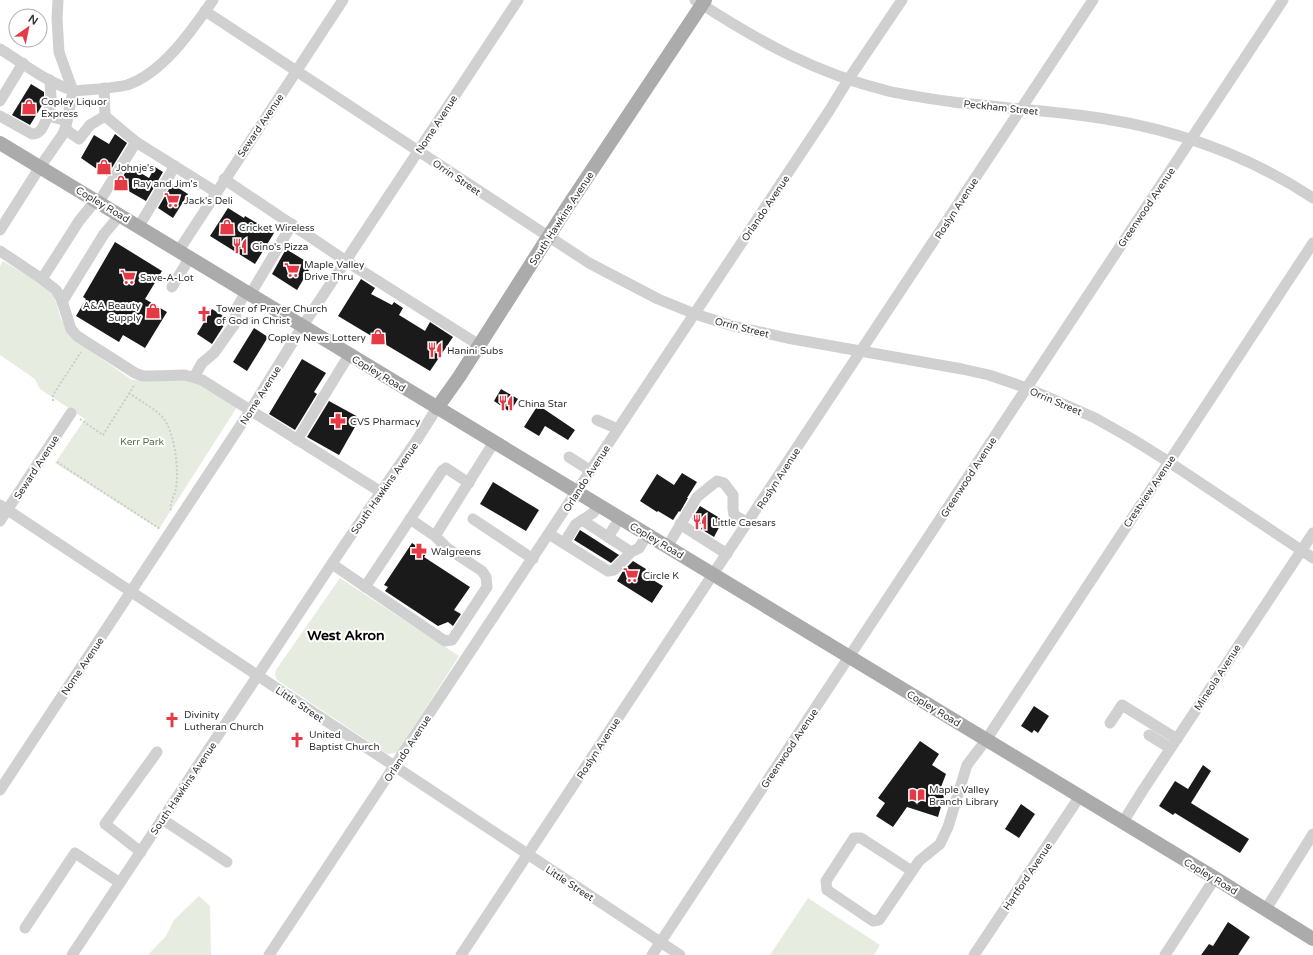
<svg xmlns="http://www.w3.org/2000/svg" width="1313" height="955" font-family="'Varela Round',sans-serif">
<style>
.green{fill:#e6ecdf}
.building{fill:#1a1a1a}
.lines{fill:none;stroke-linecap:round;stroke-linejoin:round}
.path{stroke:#cdcdcd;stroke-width:2;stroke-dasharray:2 2;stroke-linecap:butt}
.minor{stroke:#d0d0d0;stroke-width:11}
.major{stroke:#ababab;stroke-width:14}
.labels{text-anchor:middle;stroke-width:4;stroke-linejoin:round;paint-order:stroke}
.poi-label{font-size:10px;fill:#333;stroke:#fff;text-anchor:start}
.street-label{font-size:10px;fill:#333;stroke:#fff}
.park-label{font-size:10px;fill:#56703f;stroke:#fff}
.district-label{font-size:14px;font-weight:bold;fill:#000;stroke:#fff}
</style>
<rect width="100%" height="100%" fill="#fff"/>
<g class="green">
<path d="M3 261 41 284 54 296 61 319 72 338 132 380 188 378 237 407 159 529 55 463 85 419 40 389 35 379 0 355V266Z"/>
<path d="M340 578 459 656 397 753 387 754 277 680 275 675 276 670Z"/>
<path d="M199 896 210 906 211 955H148L166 936 174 920Z"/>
<path d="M808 898 880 945 874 955H770Z"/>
</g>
<g class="building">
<path d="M31 84 44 92V98L43 104 30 125 12 115Z"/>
<path d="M115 134 127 143 107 176 81 158 94 135 109 144Z"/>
<path d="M129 166 149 178 155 167 163 172 146 201 118 185Z"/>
<path d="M172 184 188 194 173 218 158 208Z"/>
<path d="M228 208 244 218 245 216 274 233 255 264 210 236Z"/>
<path d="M115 242 162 271 145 299 167 312 145 348 123 335 119 342 76 316 86 299 83 297Z"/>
<path d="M286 249 312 265 297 290 272 274Z"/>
<path d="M361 279 375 288 371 294 392 305 394 302 403 308 399 315 425 331 430 322 453 337 430 371 338 316Z"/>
<path d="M212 309 228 319 212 344 197 334Z"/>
<path d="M254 328 268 337 247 371 233 362Z"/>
<path d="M302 359 326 373 314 392 317 394 295 430 269 414Z"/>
<path d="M501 389 518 399 510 412 494 401Z"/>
<path d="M329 401 360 418 339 455 307 437Z"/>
<path d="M538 405 575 430 568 440 545 426 539 436 524 427Z"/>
<path d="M682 473 697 482 687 498H688L680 512 679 511 673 520 658 511 657 512 640 501 657 474 674 485Z"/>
<path d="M493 482 539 510 526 531 480 504Z"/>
<path d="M700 506 723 520 714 537 701 529 703 526 692 519Z"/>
<path d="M580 530 619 555 611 563 574 540Z"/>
<path d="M412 543 427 553 424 557 470 587 454 610 461 614 453 626 448 622 438 626 385 591 388 587 384 585Z"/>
<path d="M633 561 646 569 643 574 663 586 652 603 617 581 623 571Z"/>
<path d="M1034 706 1049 716 1038 733 1034 730 1032 733 1021 726Z"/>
<path d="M920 741 939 754 932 765 946 774 941 787 946 789 938 817 907 807 893 827 876 816 885 803 878 798Z"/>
<path d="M1203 765 1211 771 1191 803 1249 839 1240 853 1175 813 1173 815 1159 806 1175 781 1188 789Z"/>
<path d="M1021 804 1035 814 1019 838 1005 829Z"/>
<path d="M1228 922 1250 937 1238 955H1201L1209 944 1213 946Z"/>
</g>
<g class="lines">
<g class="path">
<path d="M129 393C139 400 157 410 164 419 175 435 179 469 176 488 175 496 169 503 171 511"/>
<path d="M53 401V395L81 352"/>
<path d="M80 419 103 435 135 384"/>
<path d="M57 462 160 529"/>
</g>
<g class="minor">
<path d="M695 0C758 41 815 73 888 91 910 96 932 99 953 102 995 107 1037 110 1078 115 1162 125 1242 151 1313 198"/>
<path d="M205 11 589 263 658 299 695 314 733 326 787 338 962 369 989 375 1027 388 1095 418 1132 439 1169 462 1313 558"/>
<path d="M0 49C23 63 46 82 72 90 79 92 91 89 99 89 108 88 118 87 127 85 163 73 192 30 213 0"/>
<path d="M50 80 51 98 48 116 67 121"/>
<path d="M104 88 105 116 136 142 216 192"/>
<path d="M0 101 23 63"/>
<path d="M0 116 32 134C41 135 44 124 48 116"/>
<path d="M65 129 79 139 90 125 105 116"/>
<path d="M224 179 346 261 479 345"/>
<path d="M99 202 136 142"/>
<path d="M139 226 175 166"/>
<path d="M0 230 40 167 63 134 66 126 73 91 59 52 57 18 58 0"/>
<path d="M179 250 343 0"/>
<path d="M0 251 42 279 56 290 61 298 71 329 77 336 135 373 143 376H153L185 375 202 380 381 492"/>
<path d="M42 279 79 221 96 200"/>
<path d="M172 287 190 257"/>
<path d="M250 295 292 224"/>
<path d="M62 302 104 234 120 215"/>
<path d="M194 377 202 363 214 353 234 325 236 318 235 311 246 292"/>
<path d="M597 420 618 429"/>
<path d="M297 440 349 355"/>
<path d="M569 457 591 471"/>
<path d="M0 505 680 955"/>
<path d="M410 519 435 536"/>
<path d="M473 519 533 559"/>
<path d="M582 520 631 552"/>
<path d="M0 521 71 413"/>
<path d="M680 524 727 554"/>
<path d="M549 534 608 571 614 570 631 552 639 548 647 535"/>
<path d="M608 537 620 518"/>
<path d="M564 543 576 524 593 513 598 505"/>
<path d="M667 547 697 497 717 481 724 483 733 495V509L734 515 748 523"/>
<path d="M332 564 445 641 452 640 487 587 486 577 482 571 447 548 435 536 494 442"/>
<path d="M365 587 442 471 446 468 469 483"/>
<path d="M1110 723 1122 705 1177 739"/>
<path d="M1149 735 1170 748"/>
<path d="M0 790 250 411 302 327 518 0"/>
<path d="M162 819 227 862"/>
<path d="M1123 822 1143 790 1313 533"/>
<path d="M141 852 105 824 157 752"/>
<path d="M912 871 861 838H854L826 881 827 890 873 921 879 920 919 861 940 844 948 827 967 765 986 740 1313 243"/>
<path d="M1266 909 1313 834"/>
<path d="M25 928 75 853 120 883"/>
<path d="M72 955 343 547 416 441 437 408"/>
<path d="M269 955 829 111 848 80 902 0"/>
<path d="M461 955 1093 0"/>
<path d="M652 955 1283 0"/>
<path d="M974 955 1080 796"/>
<path d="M1165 955 1215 878"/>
</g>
<g class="major">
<path d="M0 143 1215 878 1313 939"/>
<path d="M437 408 459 377 568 206 705 0"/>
</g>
</g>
<defs>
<symbol id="shop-bare" viewBox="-9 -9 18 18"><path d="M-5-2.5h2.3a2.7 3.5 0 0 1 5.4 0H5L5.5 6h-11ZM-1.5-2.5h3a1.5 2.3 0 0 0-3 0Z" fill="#e63946" stroke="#fff" stroke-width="2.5" paint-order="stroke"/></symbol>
<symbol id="supermarket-bare" viewBox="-9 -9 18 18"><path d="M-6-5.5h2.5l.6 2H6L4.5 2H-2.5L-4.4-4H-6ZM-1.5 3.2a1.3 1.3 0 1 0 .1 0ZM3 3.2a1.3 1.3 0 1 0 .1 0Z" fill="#e63946" stroke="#fff" stroke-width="2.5" paint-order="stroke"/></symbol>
<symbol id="restaurant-bare" viewBox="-9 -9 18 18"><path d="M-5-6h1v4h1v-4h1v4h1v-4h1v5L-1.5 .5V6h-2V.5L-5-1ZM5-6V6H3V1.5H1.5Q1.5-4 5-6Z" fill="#e63946" stroke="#fff" stroke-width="2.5" paint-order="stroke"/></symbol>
<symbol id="church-bare" viewBox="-9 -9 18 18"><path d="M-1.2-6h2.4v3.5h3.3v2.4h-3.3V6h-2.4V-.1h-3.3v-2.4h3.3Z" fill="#e63946" stroke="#fff" stroke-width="2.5" paint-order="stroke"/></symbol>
<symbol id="pharmacy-bare" viewBox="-9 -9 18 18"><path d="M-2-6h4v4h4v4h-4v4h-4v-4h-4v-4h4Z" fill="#e63946" stroke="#fff" stroke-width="2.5" paint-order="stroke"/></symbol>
<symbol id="library-bare" viewBox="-9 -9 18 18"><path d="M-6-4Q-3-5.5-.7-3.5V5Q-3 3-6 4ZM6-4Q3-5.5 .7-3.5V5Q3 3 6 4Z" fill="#e63946" stroke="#fff" stroke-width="2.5" paint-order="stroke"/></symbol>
</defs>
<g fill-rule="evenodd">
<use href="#shop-bare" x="18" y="96" width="22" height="22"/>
<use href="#shop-bare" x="93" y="156" width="22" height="22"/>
<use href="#shop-bare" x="110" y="172" width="22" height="22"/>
<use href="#supermarket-bare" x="161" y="189" width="22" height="22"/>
<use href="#shop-bare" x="216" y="216" width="22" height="22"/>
<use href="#restaurant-bare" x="229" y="235" width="22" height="22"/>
<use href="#supermarket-bare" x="281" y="259" width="22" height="22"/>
<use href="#supermarket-bare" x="117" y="266" width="22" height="22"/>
<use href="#shop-bare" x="142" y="300" width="22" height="22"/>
<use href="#church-bare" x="193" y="303" width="22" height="22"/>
<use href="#shop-bare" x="367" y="326" width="22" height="22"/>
<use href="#restaurant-bare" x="424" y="339" width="22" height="22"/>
<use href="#restaurant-bare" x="495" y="392" width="22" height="22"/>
<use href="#pharmacy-bare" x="327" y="410" width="22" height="22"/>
<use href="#restaurant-bare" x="689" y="511" width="22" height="22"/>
<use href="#pharmacy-bare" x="408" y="540" width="22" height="22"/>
<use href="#supermarket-bare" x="620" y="564" width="22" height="22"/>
<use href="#church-bare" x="161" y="709" width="22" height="22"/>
<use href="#church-bare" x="286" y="729" width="22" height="22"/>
<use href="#library-bare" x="906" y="784" width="22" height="22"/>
</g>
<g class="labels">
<g class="poi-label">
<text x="41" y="105">Copley Liquor<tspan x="41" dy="12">Express</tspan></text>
<text x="116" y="171">Johnje's</text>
<text x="133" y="187">Ray and Jim's</text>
<text x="184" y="204">Jack's Deli</text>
<text x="239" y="231">Cricket Wireless</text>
<text x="252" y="250">Gino's Pizza</text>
<text x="304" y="268">Maple Valley<tspan x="304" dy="12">Drive Thru</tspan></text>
<text x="140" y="281">Save-A-Lot</text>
<text x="141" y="309" text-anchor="end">A&amp;A Beauty<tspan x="141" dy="12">Supply</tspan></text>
<text x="216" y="312">Tower of Prayer Church<tspan x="216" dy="12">of God in Christ</tspan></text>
<text x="366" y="341" text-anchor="end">Copley News Lottery</text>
<text x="447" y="354">Hanini Subs</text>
<text x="518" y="407">China Star</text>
<text x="350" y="425">CVS Pharmacy</text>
<text x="712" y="526">Little Caesars</text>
<text x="431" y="555">Walgreens</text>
<text x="643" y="579">Circle K</text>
<text x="184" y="718">Divinity<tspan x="184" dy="12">Lutheran Church</tspan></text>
<text x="309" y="738">United<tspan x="309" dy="12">Baptist Church</tspan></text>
<text x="929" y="793">Maple Valley<tspan x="929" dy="12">Branch Library</tspan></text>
</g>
<g class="street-label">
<text transform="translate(1001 107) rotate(6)" y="4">Peckham Street</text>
<text transform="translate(436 124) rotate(-57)" y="4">Nome Avenue</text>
<text transform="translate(260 125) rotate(-56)" y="4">Seward Avenue</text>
<text transform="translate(457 177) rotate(34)" y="4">Orrin Street</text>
<text transform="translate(103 204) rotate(31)" y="4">Copley Road</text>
<text transform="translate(1146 207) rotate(-56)" y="4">Greenwood Avenue</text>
<text transform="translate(765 208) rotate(-56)" y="4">Orlando Avenue</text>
<text transform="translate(956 208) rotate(-57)" y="4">Roslyn Avenue</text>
<text transform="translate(561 218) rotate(-57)" y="4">South Hawkins Avenue</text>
<text transform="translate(742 327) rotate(14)" y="4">Orrin Street</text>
<text transform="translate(379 373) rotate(31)" y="4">Copley Road</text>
<text transform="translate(260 395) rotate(-58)" y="4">Nome Avenue</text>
<text transform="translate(1056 401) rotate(23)" y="4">Orrin Street</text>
<text transform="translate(36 467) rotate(-57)" y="4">Seward Avenue</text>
<text transform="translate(968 477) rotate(-57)" y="4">Greenwood Avenue</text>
<text transform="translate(586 478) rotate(-57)" y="4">Orlando Avenue</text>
<text transform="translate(778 478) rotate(-57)" y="4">Roslyn Avenue</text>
<text transform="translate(384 488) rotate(-55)" y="4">South Hawkins Avenue</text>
<text transform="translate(1149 491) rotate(-56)" y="4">Crestview Avenue</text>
<text transform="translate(657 540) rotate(31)" y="4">Copley Road</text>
<text transform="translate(82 666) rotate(-56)" y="4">Nome Avenue</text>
<text transform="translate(1217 677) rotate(-57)" y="4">Mineola Avenue</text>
<text transform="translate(300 704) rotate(34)" y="4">Little Street</text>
<text transform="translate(934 708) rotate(31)" y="4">Copley Road</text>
<text transform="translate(407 748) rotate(-57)" y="4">Orlando Avenue</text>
<text transform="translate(598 748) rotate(-57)" y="4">Roslyn Avenue</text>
<text transform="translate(789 748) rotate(-56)" y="4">Greenwood Avenue</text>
<text transform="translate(183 788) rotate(-56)" y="4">South Hawkins Avenue</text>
<text transform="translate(1027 876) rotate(-56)" y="4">Hartford Avenue</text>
<text transform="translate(1211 876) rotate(31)" y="4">Copley Road</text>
<text transform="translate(570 883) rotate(33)" y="4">Little Street</text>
</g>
<g class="park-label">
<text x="142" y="445">Kerr Park</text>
</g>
<g class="district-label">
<text x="346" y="640">West Akron</text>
</g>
</g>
<g transform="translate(28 28) rotate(33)"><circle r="19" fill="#ffffff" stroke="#adadad"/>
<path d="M0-3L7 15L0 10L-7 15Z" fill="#e63946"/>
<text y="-6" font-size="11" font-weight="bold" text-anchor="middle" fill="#333333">N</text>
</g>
</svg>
